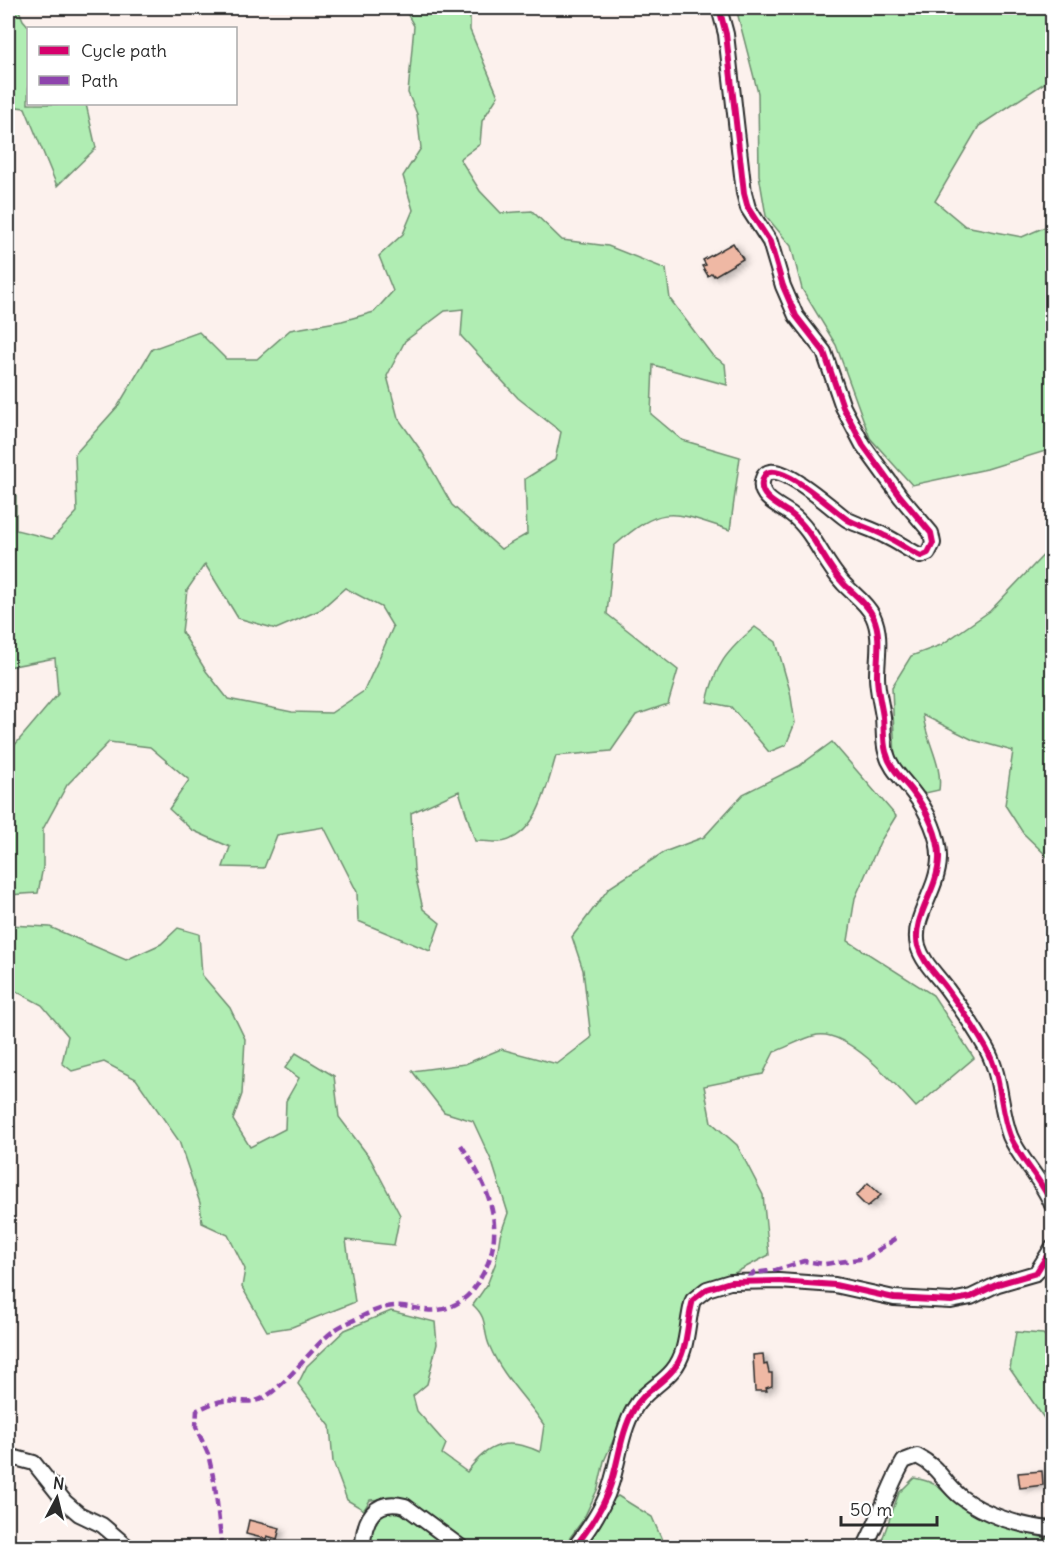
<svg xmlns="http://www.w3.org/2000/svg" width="1060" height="1555" font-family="Delius,sans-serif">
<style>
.green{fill:#b0edb3;stroke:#6e8c6f;stroke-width:1.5;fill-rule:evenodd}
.building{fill:#efb8a4;stroke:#2b2b2b;stroke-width:1.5;filter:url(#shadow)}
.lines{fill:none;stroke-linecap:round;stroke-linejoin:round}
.street-casing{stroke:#2b2b2b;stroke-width:18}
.street{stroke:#fff;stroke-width:14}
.quiet{stroke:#8e44ad;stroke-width:4.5;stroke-dasharray:9 4.5;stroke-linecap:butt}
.cycleway-casing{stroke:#fff;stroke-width:10}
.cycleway{stroke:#d6006c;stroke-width:6}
</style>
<defs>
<filter id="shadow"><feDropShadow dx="4" dy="2.5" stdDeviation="3" flood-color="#0004"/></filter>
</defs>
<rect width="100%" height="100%" fill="#fcf1ed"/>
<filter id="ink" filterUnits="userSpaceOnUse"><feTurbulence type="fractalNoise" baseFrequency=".0167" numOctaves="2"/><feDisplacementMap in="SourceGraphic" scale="12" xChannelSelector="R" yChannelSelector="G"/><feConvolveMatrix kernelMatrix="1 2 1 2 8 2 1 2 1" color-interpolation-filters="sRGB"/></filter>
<g filter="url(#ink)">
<g class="green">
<path d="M8 8H18L23 20 30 28 28 104H86L96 148 57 186 25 108 8 106Z"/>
<path d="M404 8H470V30L498 96 482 121 480 144 460 159 480 191 501 213 532 211 562 240 608 246 666 269 670 299 712 355 725 364 727 385 653 365 651 414 682 440 740 457 730 530C672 511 663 503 614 546L607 614 678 670 668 704 636 715 611 751 556 756C547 785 537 839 499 842 491 842 483 841 475 841L459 791 411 813 414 870 423 909 440 923 430 951 358 921 357 892 324 827 277 835 264 868 223 867 230 847 192 830 169 809 189 780 150 747 109 742 67 785 43 829V867L38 893 8 895V753L58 694 55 658 8 667V489L16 495V530L52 539 77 512 75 454 118 406 152 349 199 332 226 359H257L290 330 342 321 374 312 393 291 379 256 403 234 413 210 403 176 421 148 417 114 408 93 414 26ZM463 309 461 336 518 398 561 432 555 460 525 479 527 534 501 549 452 505 422 452 398 418 387 376 405 341 445 311ZM205 564 238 618 276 629 320 610 345 588 381 607 393 627 364 691 331 713 292 712 228 699 206 671 182 632 187 590Z"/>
<path d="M736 8H1052V78L979 126 935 201 965 226 1022 237 1052 224V290L1048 292 1052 302V449L987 469 912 485 870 438 836 345 802 289 791 246 766 216 759 175 758 93Z"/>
<path d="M1052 546V861L1023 833 1005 805 1013 751 973 740 923 715C926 742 943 764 939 790L921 794 895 760 892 687 911 656 941 645 990 611Z"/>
<path d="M755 627 776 642 790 691 795 723 786 745 769 752 731 707 707 702C715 665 727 651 755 627Z"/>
<path d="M832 742 896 816 880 842 855 898 848 941 933 995 974 1058 916 1107C897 1086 849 1030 817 1035 803 1038 788 1047 774 1052L763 1074 704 1086 711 1122 737 1145 763 1195 769 1255 727 1277 702 1284 689 1296 677 1358 625 1414 604 1461 598 1488 583 1520 563 1547H471L458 1538 385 1499 370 1500 364 1510 347 1500 333 1462 330 1426 298 1384 307 1366 345 1330 391 1311 435 1322 437 1344 427 1384 413 1396 417 1411 446 1444 442 1454 467 1472C488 1443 508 1437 540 1452L544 1425C527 1399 502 1376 490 1347 482 1330 489 1319 473 1305L487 1285 496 1262 500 1236 508 1213 492 1162 473 1121 444 1112 412 1071 465 1064 501 1049 557 1064 591 1038 583 970 572 937 609 888 664 852 704 837 743 794 799 766Z"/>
<path d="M8 925 50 927 126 960 161 944 178 928 199 934 202 975 230 1008 245 1039 242 1094 233 1120 250 1147 285 1129 286 1101 299 1078 285 1068 296 1053 334 1076 339 1117 370 1158 400 1215 394 1245 346 1240 355 1302 292 1327 267 1331 242 1287 245 1269 228 1235 202 1223 200 1203 179 1141 136 1079 104 1062 72 1071 62 1063 68 1036 42 1005 10 988Z"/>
<path d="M1016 1332 1043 1334 1052 1342V1422L1046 1421 1010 1369Z"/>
<path d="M914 1478C945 1483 942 1496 965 1509 989 1522 1026 1534 1052 1540V1548H879L899 1493Z"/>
<path d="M618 1496 652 1517 665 1547 582 1548 611 1501Z"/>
<path d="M393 1509 403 1511 446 1542V1547L369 1548C371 1530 376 1515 393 1509Z"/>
</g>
<g class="building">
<path d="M733 243 743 259 714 276 712 273 708 276 702 266 706 265 703 260Z"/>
<path d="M868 1183 881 1195 867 1207 856 1196Z"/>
<path d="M763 1354 764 1365 767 1364 769 1373H772V1386L766 1388 767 1391H755L753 1355Z"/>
<path d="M1042 1471 1043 1485 1020 1488 1018 1473Z"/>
<path d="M249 1520 280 1528 277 1539 267 1536 266 1539 246 1534Z"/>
</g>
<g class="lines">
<defs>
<g id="street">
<path d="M719 8 726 34 744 193 748 208 770 242 783 286 796 316 824 352 843 407 863 445 900 496 931 533 933 543 928 553 921 556C908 550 898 542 885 536 873 529 860 526 848 520 838 515 768 446 762 482 759 498 780 506 791 514 814 531 823 562 843 583 853 594 866 602 873 616 882 635 877 657 877 676 877 690 881 703 883 717 884 728 883 741 886 752 890 769 904 780 914 794 927 810 940 838 939 859 938 891 911 918 918 946 923 963 937 975 947 989 961 1008 974 1027 986 1048 1002 1076 999 1107 1010 1136 1020 1160 1042 1179 1052 1205"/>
<path d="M8 1456 34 1463 65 1502 79 1514 102 1525 129 1548"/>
<path d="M363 1548C363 1520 374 1498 405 1506L462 1548"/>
<path d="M574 1548C589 1529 604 1507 611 1484 619 1459 621 1432 634 1409 643 1392 661 1385 673 1370 689 1351 686 1323 693 1300L707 1289 730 1282 779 1281 835 1285 894 1298 951 1301 971 1297 998 1284 1036 1273 1052 1248"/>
<path d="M864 1548C880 1519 887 1489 904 1461L917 1456C941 1468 943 1483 961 1497 984 1515 1023 1527 1052 1529"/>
</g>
</defs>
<use href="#street" class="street-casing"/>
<use href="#street" class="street"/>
<g class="quiet">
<path d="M748 1278 754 1273 776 1270 804 1261 825 1264 866 1258 897 1238"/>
<path d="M222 1548 215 1485 208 1454 196 1427 197 1410C205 1407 214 1402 223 1401 237 1399 250 1405 263 1398 292 1382 317 1337 343 1325 362 1317 382 1304 402 1306 414 1307 427 1312 438 1310 458 1307 471 1295 480 1279 509 1231 489 1187 461 1145"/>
</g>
<defs>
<g id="cycleway">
<path d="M719 8 726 34 744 193 748 208 770 242 783 286 796 316 824 352 843 407 863 445 900 496 931 533 933 543 928 553 921 556C908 550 898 542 885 536 873 529 860 526 848 520 838 515 768 446 762 482 759 498 780 506 791 514 814 531 823 562 843 583 853 594 866 602 873 616 882 635 877 657 877 676 877 690 881 703 883 717 884 728 883 741 886 752 890 769 904 780 914 794 927 810 940 838 939 859 938 891 911 918 918 946 923 963 937 975 947 989 961 1008 974 1027 986 1048 1002 1076 999 1107 1010 1136 1020 1160 1042 1179 1052 1205"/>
<path d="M574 1548C589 1529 604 1507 611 1484 619 1459 621 1432 634 1409 643 1392 661 1385 673 1370 689 1351 686 1323 693 1300L707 1289 730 1282 779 1281 835 1285 894 1298 951 1301 971 1297 998 1284 1036 1273 1052 1248"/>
</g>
</defs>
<use href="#cycleway" class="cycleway-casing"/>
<use href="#cycleway" class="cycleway"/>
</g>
</g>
<rect width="1060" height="1555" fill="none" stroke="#fff" stroke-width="30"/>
<rect x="15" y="15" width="1030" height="1525" fill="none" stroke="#2b2b2b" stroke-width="2" filter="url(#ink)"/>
<rect x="27" y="27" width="210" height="78" fill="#ffffff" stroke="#aaaaaa" stroke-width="1.5"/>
<rect x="39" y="46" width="30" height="9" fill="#d6006c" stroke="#aaaaaa" stroke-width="1.5"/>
<text x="81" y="57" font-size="18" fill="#2b2b2b">Cycle path</text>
<rect x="39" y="76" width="30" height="9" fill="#8e44ad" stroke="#aaaaaa" stroke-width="1.5"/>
<text x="81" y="87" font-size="18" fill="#2b2b2b">Path</text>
<g transform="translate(57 1498) rotate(7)" stroke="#ffffff" stroke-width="4.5" paint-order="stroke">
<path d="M0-4.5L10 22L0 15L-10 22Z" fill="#2b2b2b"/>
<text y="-9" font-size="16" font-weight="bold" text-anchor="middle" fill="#2b2b2b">N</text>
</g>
<path d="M841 1516v9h96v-9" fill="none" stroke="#2b2b2b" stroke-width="3"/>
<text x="850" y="1516" font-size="18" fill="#2b2b2b" stroke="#ffffff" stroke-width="4.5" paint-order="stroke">50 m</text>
</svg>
